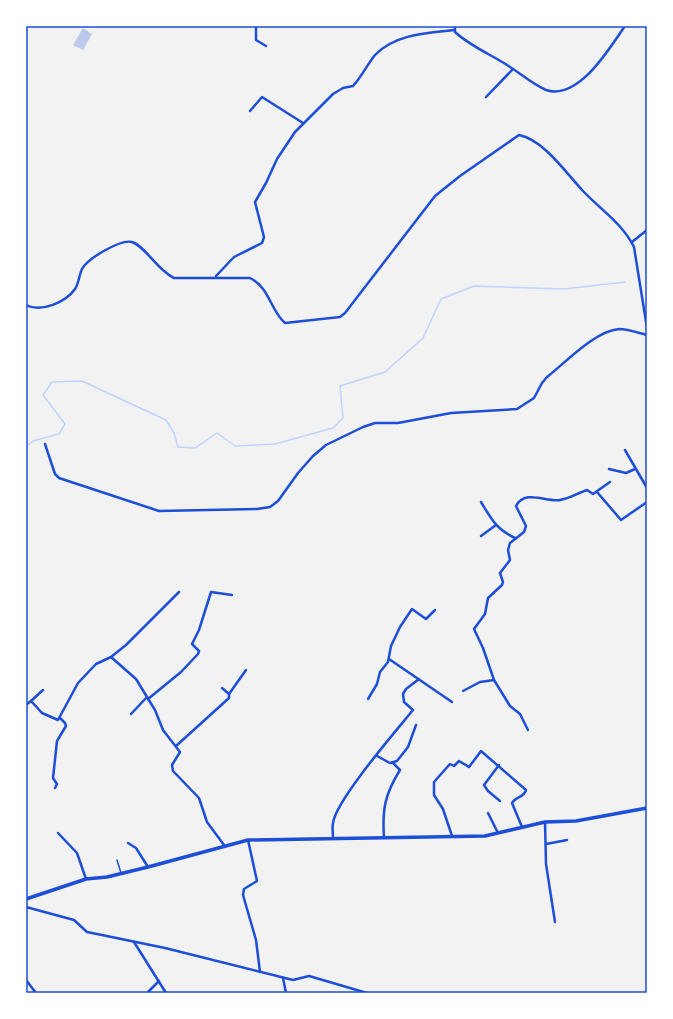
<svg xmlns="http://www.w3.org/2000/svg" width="673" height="1019" font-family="Helvetica,sans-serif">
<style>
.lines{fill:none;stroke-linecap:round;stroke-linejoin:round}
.stream{stroke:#bfd3fe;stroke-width:1.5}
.building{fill:#bdc9ec}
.service{stroke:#1d4ed8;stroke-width:1.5}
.minor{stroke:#1d4ed8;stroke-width:2.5}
.secondary{stroke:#1d4ed8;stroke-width:3.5}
.neatline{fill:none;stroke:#1d4ed8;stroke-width:1.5}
</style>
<rect width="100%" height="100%" fill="#f2f2f2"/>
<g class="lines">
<path class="stream" d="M26 447 33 441 59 434 65 424 43 395 52 382 82 381 166 420 174 433 178 447 195 448 217 433 235 446 275 444 333 428 343 418 340 386 385 372 423 338 441 299 474 286 564 289 625 282"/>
</g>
<path class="building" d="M83 28 92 34 83 50 73 45Z"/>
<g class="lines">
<path class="service" d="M117 860 121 873"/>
<g class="minor">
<path d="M256 26V40L266 46"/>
<path d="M455 26V32C470 46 490 54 507 65 520 73 532 84 546 90 579 101 610 47 625 26"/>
<path d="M486 97 513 69"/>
<path d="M250 111 262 97 303 123"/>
<path d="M632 242 647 230"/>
<path d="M216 276 234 257 262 243 264 237 255 202 266 183 277 159 295 132 333 94 343 88 353 86C362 76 367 65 375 55 395 34 427 33 454 30"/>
<path d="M26 305C41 313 66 302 75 289 79 283 79 275 82 269 88 258 121 239 132 242 145 246 158 271 174 278H250C270 288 270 310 285 323L340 317 345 313 435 196 460 176 519 135C544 140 566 173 583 191 601 210 622 223 634 247L647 328"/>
<path d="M45 444 55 474 59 478 159 511 257 509 270 507 278 501 298 473 313 456 326 445 363 427 375 423H398L451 413 517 409 534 398 542 383 547 377C566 362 595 331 619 329 628 329 639 333 647 335"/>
<path d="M625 450 647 488"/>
<path d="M609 469 626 473 635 469"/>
<path d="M597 492 621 520 647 502"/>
<path d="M481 502C492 520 496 529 515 538"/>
<path d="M481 536 496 525"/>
<path d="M111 657 136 679 155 710 163 730 180 752 172 765 173 771 199 798 207 822 224 845"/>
<path d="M389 659 452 702"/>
<path d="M463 691 480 682 494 680"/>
<path d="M229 694 246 670"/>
<path d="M148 699 181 672 198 654 199 651 192 644 199 630 211 592 232 595"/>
<path d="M368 699 377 684 380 672 388 662 391 646 400 627 412 609 426 619 435 610"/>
<path d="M31 701 43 690"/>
<path d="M26 705 31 701 42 713 58 720 78 683 96 664 111 657 126 645 179 592"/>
<path d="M131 714 147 697"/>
<path d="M528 730 520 714 510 706 494 680 483 648 474 629 485 614 488 598 502 585 503 582 500 573 510 560 508 550 510 543 524 532 526 526 516 506C525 489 545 502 560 500 569 499 578 493 587 490L593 494 610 482"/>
<path d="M176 746 229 698V694L222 688"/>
<path d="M377 756 390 763 397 761 408 747 416 725"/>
<path d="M499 765 484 785 488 791 500 801"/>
<path d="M55 788 57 784 53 778 57 741 66 726 65 723 60 718"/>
<path d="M488 813 498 833"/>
<path d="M545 822 546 864 555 922"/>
<path d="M58 833 77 853 86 879"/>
<path d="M452 836 443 809 434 795V782L450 764 454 766 459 761 469 767 481 751 526 790C525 797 515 797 512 803L522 827"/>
<path d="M333 838C333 834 332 828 333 823 336 800 396 731 413 710L404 702 403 694 406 689 419 679"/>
<path d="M384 838C382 809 385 794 400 770L393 763"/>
<path d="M248 840 257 881 244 889 243 895 256 940 260 972"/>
<path d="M128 843 136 848 148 867"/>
<path d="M546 844 567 840"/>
<path d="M26 907 74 920 87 932 97 934 165 948 293 980 309 976 367 993"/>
<path d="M134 942 166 993"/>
<path d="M283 978 286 993"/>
<path d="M26 980 36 993"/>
<path d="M147 993 159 981"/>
</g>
<path class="secondary" d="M26 899 86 879 107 877 148 867 248 840 485 836 545 822 576 821 647 808"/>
</g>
<rect width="673" height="1019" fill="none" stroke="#ffffff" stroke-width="54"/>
<rect x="27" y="27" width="619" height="965" class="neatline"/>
</svg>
